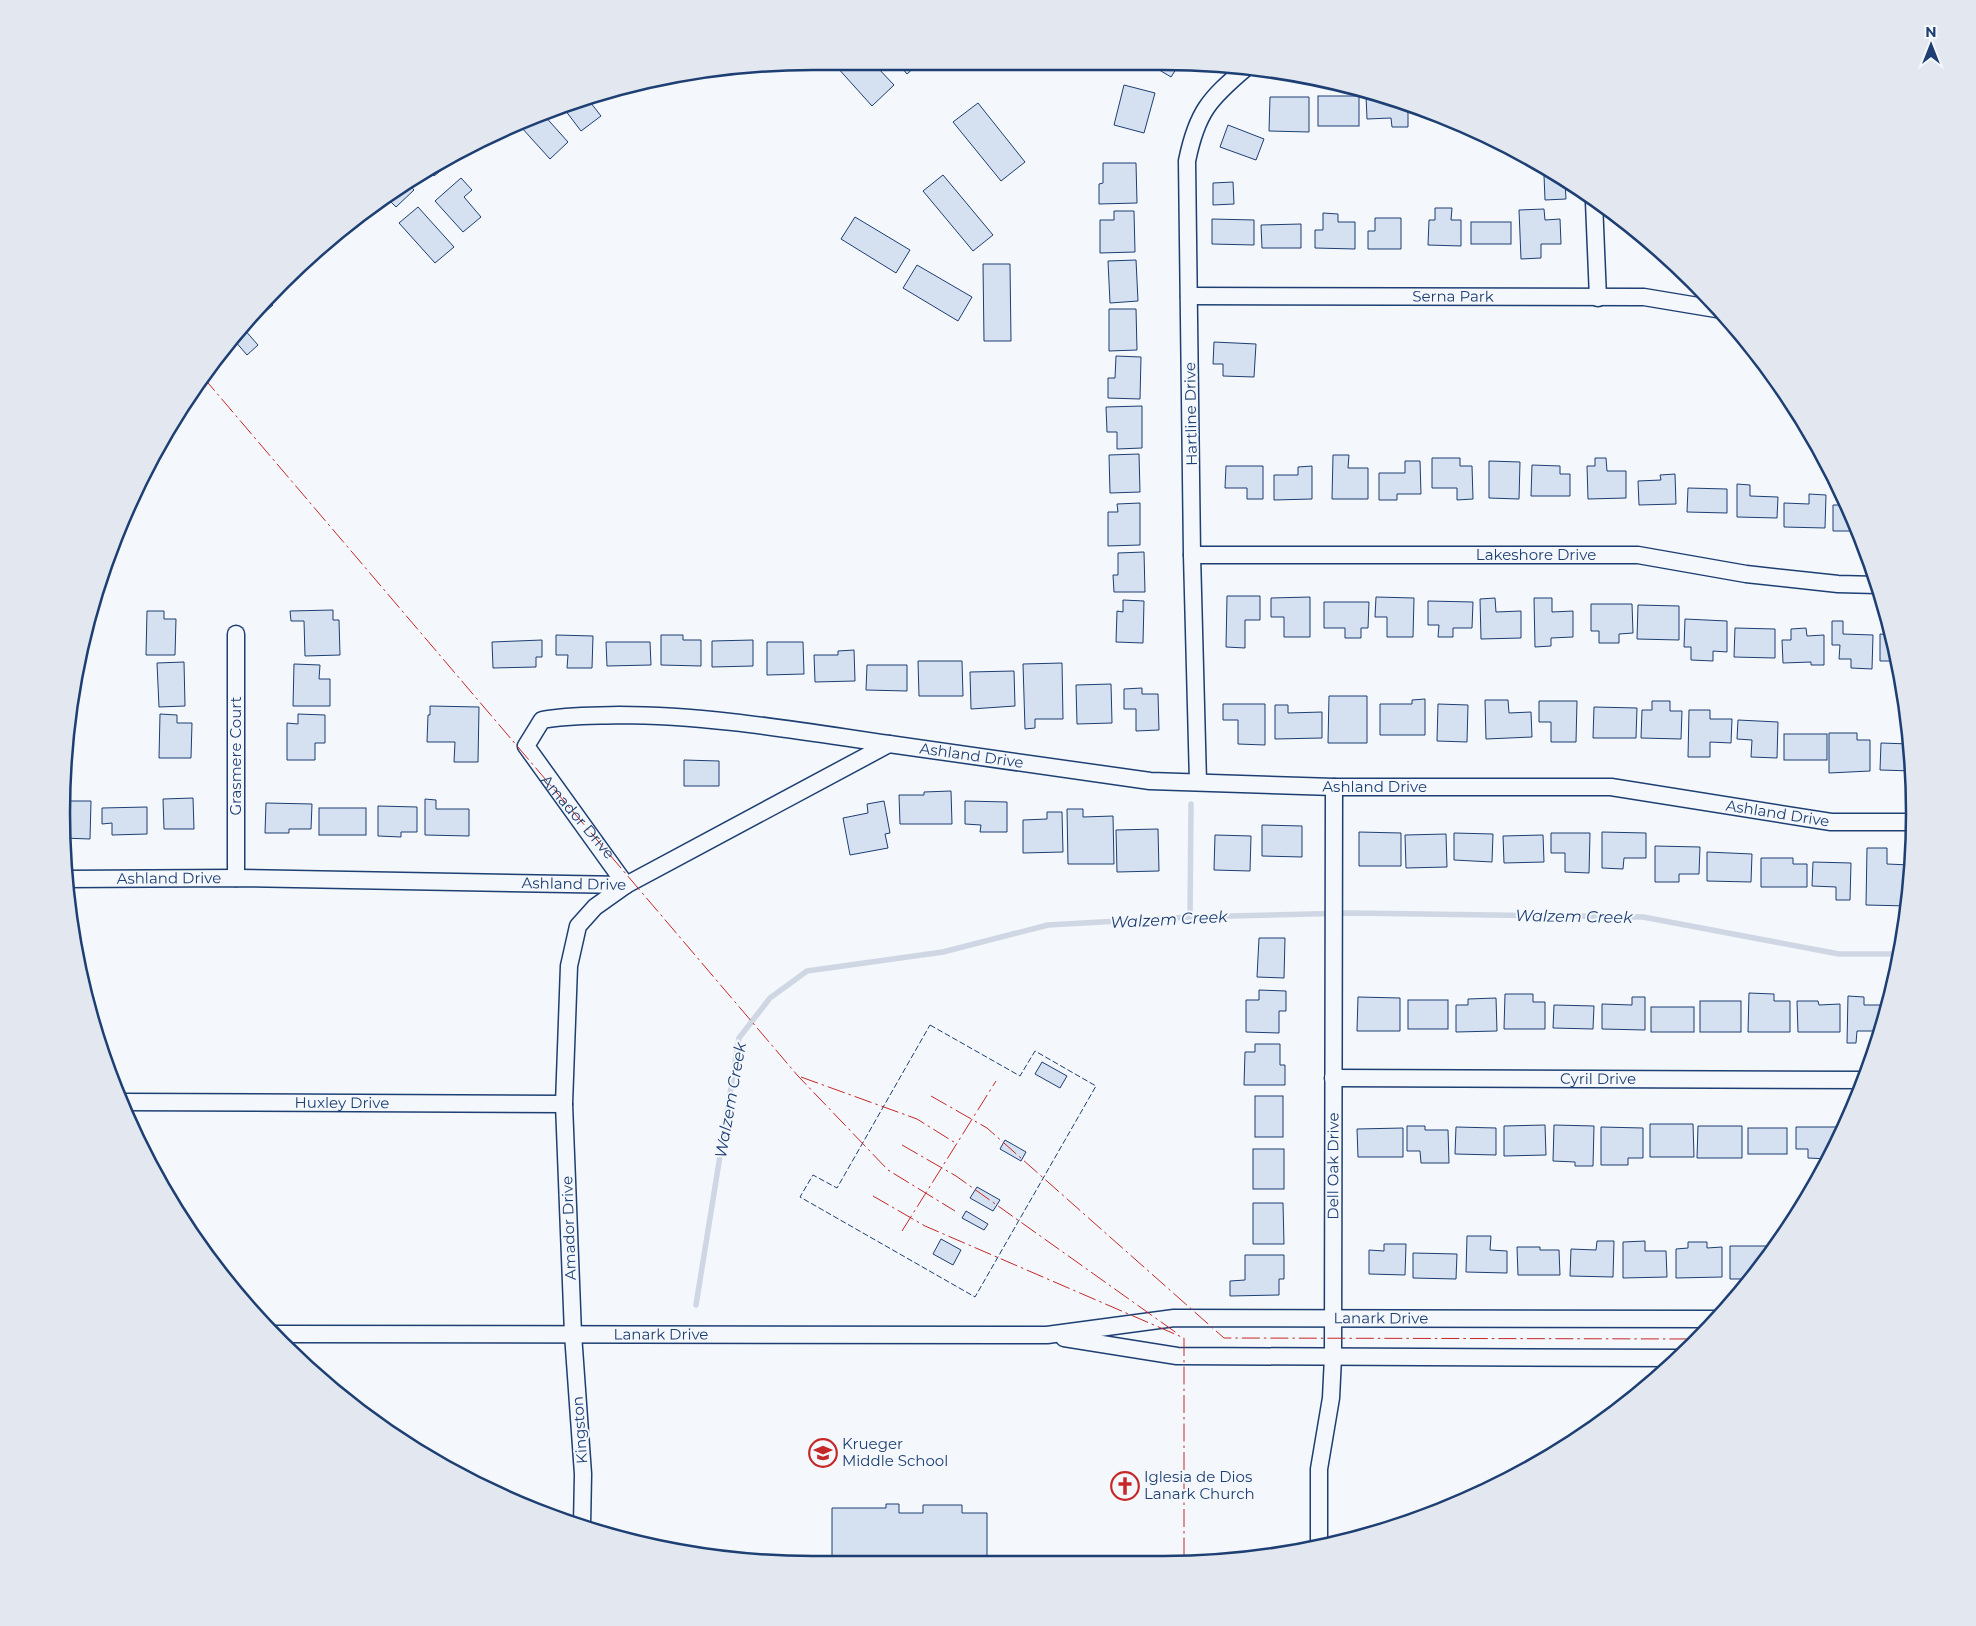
<svg xmlns="http://www.w3.org/2000/svg" width="1976" height="1626" font-family="Montserrat,sans-serif">
<style>
.lines{fill:none;stroke-linecap:round;stroke-linejoin:round}
.stream{stroke:#cfd7e4;stroke-width:5.5}
.building{fill:#d5e0f0;stroke:#1d3f73}
.street-casing{stroke:#1d3f73;stroke-width:19}
.street{stroke:#f4f7fb;stroke-width:16}
.fence{stroke:#1d3f73;stroke-width:1;stroke-dasharray:6 2.5;stroke-linecap:butt}
.power{stroke:#c62828;stroke-width:1;stroke-dasharray:18 4 2.5 4;stroke-linecap:butt}
.labels{text-anchor:middle;stroke-width:4;stroke-linejoin:round;paint-order:stroke}
.street-label{font-size:15px;fill:#1d3f73;stroke:#f4f7fb}
.poi-label{font-size:15px;fill:#1d3f73;stroke:#f4f7fb;text-anchor:start}
.water-label{font-size:16px;font-style:italic;fill:#1d3f73;stroke:#f4f7fb}
.rim{fill:none;stroke:#1d3f73;stroke-width:2.5}
</style>
<rect width="100%" height="100%" fill="#f4f7fb"/>
<g class="lines">
<g class="stream">
<path d="M1190 917 1191 804"/>
<path d="M696 1305 739 1038 770 998 807 971 943 952 1048 925 1190 917 1351 913 1643 917 1839 954H1898"/>
</g>
</g>
<g class="building">
<path d="M1153 63H1180L1171 77 1151 65Z"/>
<path d="M836 66H876L894 85 872 106Z"/>
<path d="M900 66H916L907 74Z"/>
<path d="M1124 85 1155 93 1144 133 1114 125Z"/>
<path d="M1366 95H1372L1408 105V127H1392L1391 118 1367 119Z"/>
<rect x="1318" y="96" width="41" height="30"/>
<path d="M1270 97H1309V132L1269 131Z"/>
<path d="M587 98 601 116 581 131 562 106Z"/>
<path d="M978 103 1025 162 1001 181 953 122Z"/>
<path d="M542 113 568 142 550 159 521 127 534 115Z"/>
<path d="M1228 125 1264 139 1256 160 1220 147Z"/>
<path d="M475 143 434 176 427 168 437 162Z"/>
<path d="M1103 163H1136L1137 203 1099 204V184L1103 183Z"/>
<path d="M943 175 993 235 973 251 923 191Z"/>
<path d="M1544 175H1557L1565 181 1566 199 1545 200Z"/>
<path d="M461 178 472 190 464 197 481 217 463 232 435 201Z"/>
<path d="M407 182 414 190 396 207 385 196Z"/>
<path d="M1233 182 1234 204 1213 205V183Z"/>
<path d="M418 207 454 247 435 263 399 223Z"/>
<path d="M1435 208H1452L1451 220H1461V246L1428 245 1429 220H1435Z"/>
<path d="M1544 209 1545 220 1560 219 1561 244H1541V258L1521 259 1519 210Z"/>
<path d="M1114 211H1134L1135 252 1100 253V220H1114Z"/>
<path d="M1323 213 1338 214V222H1355V249L1315 248V230H1323Z"/>
<path d="M855 217 910 250 896 273 841 239Z"/>
<path d="M1375 218H1401V249H1368V231H1375Z"/>
<path d="M1212 219 1254 220V245L1212 244Z"/>
<rect x="1471" y="222" width="40" height="22"/>
<path d="M1301 224V248H1262L1261 225Z"/>
<path d="M1136 260 1138 301 1110 303 1108 261Z"/>
<path d="M983 264H1010L1011 341H984Z"/>
<path d="M917 265 972 297 958 321 903 288Z"/>
<path d="M267 299 273 305 256 320H250Z"/>
<path d="M1109 309H1136L1137 350 1109 351Z"/>
<path d="M243 328 258 345 247 355 234 340Z"/>
<path d="M1214 342 1256 344 1254 377 1223 376V364H1213Z"/>
<path d="M1116 356 1141 357 1140 399 1108 398V378H1115Z"/>
<path d="M1142 406V448L1117 449V432H1107L1106 407Z"/>
<path d="M1139 454 1140 492 1110 493 1109 455Z"/>
<path d="M1333 455H1349L1348 468H1368V499H1332Z"/>
<path d="M1432 458H1460V466H1472L1473 499 1457 500V488H1432Z"/>
<path d="M1595 458H1606L1607 471H1626V498L1588 499 1587 466H1595Z"/>
<path d="M1405 461H1420L1421 494H1397V500H1379V473H1405Z"/>
<path d="M1489 461 1520 462 1519 499 1489 498Z"/>
<path d="M1532 465 1560 466V474H1570V496H1531Z"/>
<path d="M1226 466H1263V499H1247V488H1225Z"/>
<path d="M1312 466V499L1274 500V475H1298V467Z"/>
<path d="M1675 474 1676 504 1639 505 1638 481 1661 480 1660 475Z"/>
<path d="M1737 484 1750 485V496L1778 497 1777 518 1737 517Z"/>
<path d="M1688 488 1727 489V513L1687 512Z"/>
<path d="M1809 494 1826 495 1825 528 1784 527V503L1809 504Z"/>
<path d="M1842 494 1856 531H1833V505H1842Z"/>
<path d="M1140 503V545L1108 546V512H1118L1117 504Z"/>
<path d="M1144 552 1145 592H1114L1113 575H1118V553Z"/>
<path d="M1227 596H1260V620H1245V648L1226 647Z"/>
<path d="M1310 597V637H1284V617H1271V598Z"/>
<path d="M1376 597 1414 598 1413 637H1387V617H1375Z"/>
<path d="M1495 598 1496 612 1521 611V638L1481 639 1480 599Z"/>
<path d="M1534 598H1552V612L1573 611V637L1551 638V646L1535 647Z"/>
<path d="M1123 600 1144 601 1143 643 1116 642 1117 611 1123 612Z"/>
<path d="M1428 601 1473 602 1472 628H1453V637H1438L1439 625H1428Z"/>
<path d="M1324 602H1369L1368 628H1361V638H1345V628H1324Z"/>
<path d="M1591 604H1632L1633 633 1619 634V643H1599V631H1591Z"/>
<path d="M1638 605 1679 606V640L1637 639Z"/>
<path d="M333 610V620H339L340 655 305 656 304 621H291L290 611Z"/>
<path d="M147 611H164V619H176L175 655H146Z"/>
<path d="M1685 619 1727 621V652L1713 651V661L1691 660V647H1684Z"/>
<path d="M1832 621H1843V634L1873 635 1872 669 1851 668V659H1839L1840 645H1832Z"/>
<path d="M1735 628 1775 629V658L1734 657Z"/>
<path d="M1806 628 1807 636 1824 635V665H1811V662L1783 663 1782 640H1791V629Z"/>
<path d="M1880 634 1892 635 1896 661H1880Z"/>
<path d="M556 635 593 636 592 668H567L568 655H556Z"/>
<path d="M661 635H683V640H701V666L661 665Z"/>
<path d="M542 640V657H536V667L493 668 492 642Z"/>
<path d="M753 640V666L712 667V641Z"/>
<path d="M606 642H650L651 665 607 666Z"/>
<path d="M767 642H803L804 674 767 675Z"/>
<path d="M854 650 855 681 815 682 814 655H838V651Z"/>
<path d="M918 661H962L963 696H919Z"/>
<path d="M184 662 185 706 159 707 157 663Z"/>
<path d="M1062 663 1063 719H1035V728L1025 729 1023 664Z"/>
<path d="M294 664 320 665 319 679H330V706H293Z"/>
<path d="M867 665H907V691L866 690Z"/>
<path d="M1014 671 1015 706 971 709 970 672Z"/>
<path d="M1111 684 1112 723 1077 724 1076 685Z"/>
<path d="M1142 688V694H1158L1159 730 1136 731V709H1124V689Z"/>
<path d="M1329 696H1367V743H1328Z"/>
<path d="M1425 699V735H1380V704H1412V700Z"/>
<path d="M1485 700H1508L1509 713 1531 712 1532 737 1486 739Z"/>
<path d="M1539 701H1577L1576 742H1551V722H1539Z"/>
<path d="M1652 701H1670V711H1682L1681 739 1641 738 1642 710H1652Z"/>
<path d="M1223 704H1265V745L1238 744V720H1223Z"/>
<path d="M1438 704 1468 705 1467 742 1437 741Z"/>
<path d="M1275 705H1288V713L1322 712V738L1275 739Z"/>
<path d="M430 706 479 707 478 762H454L455 742H427L428 715H430Z"/>
<path d="M1594 707 1637 708 1636 738H1593Z"/>
<path d="M1689 710H1710V719H1732L1731 743 1710 742V757H1688Z"/>
<path d="M160 714 177 715V723H192L191 758H159Z"/>
<path d="M298 714 325 715V743H315V760H287V723L298 724Z"/>
<path d="M1738 720 1778 722 1777 758 1751 757 1752 740 1737 739Z"/>
<path d="M1829 733H1857V740H1870V771L1829 773Z"/>
<rect x="1784" y="734" width="43" height="26"/>
<path d="M1881 743 1910 744 1913 771 1880 770Z"/>
<path d="M684 760 719 761V786H684Z"/>
<path d="M951 791 952 824H900L899 795H924V792Z"/>
<path d="M193 798 194 829H164L163 799Z"/>
<path d="M425 799 436 800V809H469V836L425 835Z"/>
<path d="M64 801H91L90 839 63 838Z"/>
<path d="M884 801 890 833 885 834 888 848 850 855 843 818 868 813 867 804Z"/>
<path d="M965 801 1007 802V832H980L981 825 965 824Z"/>
<path d="M266 803 312 804 311 829H289V833H265Z"/>
<path d="M378 806 417 807V832H401V837L378 836Z"/>
<path d="M147 807V834L112 835V823L102 824V808Z"/>
<rect x="319" y="808" width="47" height="27"/>
<path d="M1067 809H1083V817L1113 816 1114 864H1068Z"/>
<path d="M1047 812H1062L1063 852 1023 853V820L1047 819Z"/>
<path d="M1262 825 1302 826V857L1262 856Z"/>
<path d="M1158 829 1159 871 1117 872 1116 830Z"/>
<path d="M1359 832 1401 833V866H1359Z"/>
<path d="M1602 832 1646 833V858H1624L1623 869 1602 868Z"/>
<path d="M1454 833 1493 834 1492 862 1454 860Z"/>
<path d="M1551 833H1590L1589 873 1565 872V853H1551Z"/>
<path d="M1446 834 1447 867 1406 868 1405 835Z"/>
<path d="M1215 835 1251 836 1250 871 1214 870Z"/>
<path d="M1543 835 1544 862 1504 863 1503 836Z"/>
<path d="M1655 846 1700 847 1699 874H1679V882H1655Z"/>
<path d="M1867 848H1887V864L1910 865 1908 906 1866 905Z"/>
<path d="M1707 852 1752 854 1751 882 1707 881Z"/>
<path d="M1761 858H1793V864H1807V887H1761Z"/>
<path d="M1813 862 1851 863 1850 900H1836V887L1812 886Z"/>
<path d="M1259 938H1285L1284 978 1257 977Z"/>
<path d="M1259 990 1286 991V1011H1279V1033L1246 1032V1000H1259Z"/>
<path d="M1749 993 1774 994V1001H1790V1032H1748Z"/>
<path d="M1505 994H1533V1002H1545V1029H1504Z"/>
<path d="M1848 996 1864 997V1005H1886L1880 1031H1857L1856 1043H1847Z"/>
<path d="M1358 997 1400 998V1031H1357Z"/>
<path d="M1632 997H1645V1030L1602 1029V1004L1632 1005Z"/>
<path d="M1496 998 1497 1031 1456 1032V1005H1468V999Z"/>
<rect x="1408" y="1000" width="40" height="29"/>
<rect x="1700" y="1001" width="41" height="31"/>
<path d="M1797 1001H1818L1819 1005 1840 1004V1032H1798Z"/>
<path d="M1554 1005 1594 1006 1593 1029 1553 1028Z"/>
<rect x="1651" y="1007" width="43" height="25"/>
<path d="M1255 1044H1280V1065H1285V1085H1244L1245 1052H1255Z"/>
<path d="M1042 1062 1067 1076 1060 1088 1035 1074Z"/>
<rect x="1255" y="1096" width="28" height="41"/>
<path d="M1650 1124H1693L1694 1157H1650Z"/>
<path d="M1545 1125 1546 1155 1504 1156V1126Z"/>
<path d="M1554 1125 1594 1126 1593 1166H1575V1162L1553 1161Z"/>
<path d="M1407 1126H1425V1130H1448L1449 1163H1421L1420 1151H1407Z"/>
<path d="M1698 1126H1742V1158H1697Z"/>
<path d="M1456 1127 1496 1128V1155L1455 1154Z"/>
<path d="M1601 1127 1643 1128V1158H1628V1165H1601Z"/>
<path d="M1796 1127H1838V1136L1828 1159 1808 1158V1149H1796Z"/>
<path d="M1403 1128V1157H1358L1357 1129Z"/>
<rect x="1748" y="1128" width="39" height="26"/>
<path d="M1005 1140 1026 1152 1021 1161 1000 1149Z"/>
<rect x="1253" y="1149" width="31" height="40"/>
<path d="M977 1187 1000 1200 993 1211 970 1198Z"/>
<path d="M1253 1203H1283L1284 1244H1253Z"/>
<path d="M966 1211 988 1224 984 1230 962 1218Z"/>
<path d="M1467 1236H1491L1490 1250 1507 1251V1273L1466 1272Z"/>
<path d="M941 1239 961 1250 953 1265 933 1254Z"/>
<path d="M1597 1241H1614L1613 1277 1570 1276 1571 1249 1596 1250Z"/>
<path d="M1645 1241V1251H1666L1667 1277 1623 1278V1242Z"/>
<path d="M1688 1242H1707V1248L1722 1247V1277L1676 1278V1249L1688 1248Z"/>
<path d="M1384 1244H1406L1405 1275 1369 1274V1250L1384 1251Z"/>
<path d="M1730 1246H1772V1247L1749 1279H1730Z"/>
<path d="M1517 1247H1540V1250H1559L1560 1275H1518Z"/>
<path d="M1413 1253 1457 1254 1456 1279 1413 1278Z"/>
<path d="M1245 1255H1284V1279H1279V1295L1230 1296V1281L1245 1280Z"/>
<path d="M886 1504H899V1513H923V1505H962V1513H987V1563H832V1508H886Z"/>
</g>
<g class="lines">
<defs>
<g id="street">
<path d="M1594 202 1598 298"/>
<path id="s1" d="M1189 296 1644 297 1716 309"/>
<path id="s2" d="M1192 555H1638L1746 574 1838 584 1877 585"/>
<path d="M1198 782 1192 555 1187 161C1197 112 1209 99 1247 67"/>
<path d="M236 878V634"/>
<path id="s3" d="M65 879 236 878 626 885"/>
<path d="M626 885 526 746 542 720C568 715 593 716 619 715 709 715 799 731 889 744"/>
<path id="s4" d="M1333 1078 1863 1080"/>
<path id="s5" d="M121 1102 564 1104"/>
<path id="s6" d="M276 1334 1047 1335 1174 1318 1717 1319"/>
<path d="M1064 1338 1177 1356 1676 1358"/>
<path id="s7" d="M582 1525 583 1474 573 1334 564 1104 569 966 578 926 595 907 626 885 889 744 1150 781 1334 787H1611L1831 822H1911"/>
<path id="s8" d="M1319 1545V1469L1331 1398 1333 1357 1334 787"/>
</g>
</defs>
<use href="#street" class="street-casing"/>
<use href="#street" class="street"/>
<path class="fence" d="M930 1025 1020 1076 1035 1051 1096 1086 975 1297 800 1197 813 1175 837 1188Z"/>
<g class="power">
<path id="s9" d="M203 377 798 1076 888 1170 955 1211"/>
<path d="M801 1077 917 1119 957 1144"/>
<path d="M931 1096 987 1128 1224 1338 1696 1339"/>
<path d="M902 1145 956 1176 1178 1334"/>
<path d="M873 1196 925 1226 1184 1338"/>
<path d="M902 1231 996 1081"/>
<path d="M1184 1338V1563"/>
</g>
</g>
<defs>
<symbol id="school-ring" viewBox="-11 -11 22 22"><circle r="9.5" fill="#f4f7fb" stroke="#c62828" stroke-width="1.5"/><path d="M0-5L7-2L0 1L-7-2ZM-4 1L0 2.5L4 1V4Q0 6-4 4Z" fill="#c62828"/></symbol>
<symbol id="church-ring" viewBox="-11 -11 22 22"><circle r="9.5" fill="#f4f7fb" stroke="#c62828" stroke-width="1.5"/><path d="M-1.2-6h2.4v3.5h3.3v2.4h-3.3V6h-2.4V-.1h-3.3v-2.4h3.3Z" fill="#c62828"/></symbol>
</defs>
<g fill-rule="evenodd">
<use href="#school-ring" x="807" y="1437" width="32" height="32"/>
<use href="#church-ring" x="1109" y="1470" width="32" height="32"/>
</g>
<g class="labels">
<g class="street-label">
<text dy="5" stroke="none"><textPath href="#s1" startOffset="264">Serna Park</textPath></text>
<text transform="translate(1191 414) rotate(-91)" y="5">Hartline Drive</text>
<text dy="5" stroke="none"><textPath href="#s2" startOffset="344">Lakeshore Drive</textPath></text>
<text transform="translate(236 756) rotate(-90)" y="5">Grasmere Court</text>
<text dy="5" stroke="none"><textPath href="#s7" startOffset="1046">Ashland Drive</textPath></text>
<text dy="5" stroke="none"><textPath href="#s7" startOffset="1451">Ashland Drive</textPath></text>
<text dy="5" stroke="none"><textPath href="#s7" startOffset="1856">Ashland Drive</textPath></text>
<text dy="5" stroke="none"><textPath href="#s9" startOffset="578">Amador Drive</textPath></text>
<text dy="5" stroke="none"><textPath href="#s3" startOffset="104">Ashland Drive</textPath></text>
<text dy="5" stroke="none"><textPath href="#s3" startOffset="509">Ashland Drive</textPath></text>
<text dy="5" stroke="none"><textPath href="#s4" startOffset="265">Cyril Drive</textPath></text>
<text dy="5" stroke="none"><textPath href="#s5" startOffset="221">Huxley Drive</textPath></text>
<text dy="5" stroke="none"><textPath href="#s8" startOffset="380">Dell Oak Drive</textPath></text>
<text transform="translate(569 1228) rotate(-92)" y="5">Amador Drive</text>
<text dy="5" stroke="none"><textPath href="#s6" startOffset="1106">Lanark Drive</textPath></text>
<text dy="5" stroke="none"><textPath href="#s6" startOffset="385">Lanark Drive</textPath></text>
<text transform="translate(580 1430) rotate(-94)" y="5">Kingston</text>
</g>
<g class="poi-label">
<text x="842" y="1449">Krueger<tspan x="842" dy="17">Middle School</tspan></text>
<text x="1144" y="1482">Iglesia de Dios<tspan x="1144" dy="17">Lanark Church</tspan></text>
</g>
<g class="water-label">
<text transform="translate(1574 916) rotate(1)" y="6">Walzem Creek</text>
<text transform="translate(1169 919) rotate(-3)" y="6">Walzem Creek</text>
<text transform="translate(730 1100) rotate(-80)" y="6">Walzem Creek</text>
</g>
</g>
<path d="M0 0H1976V1626H0ZM813 70H1163A743 743 0 0 1 1906 813V813A743 743 0 0 1 1163 1556H813A743 743 0 0 1 70 813V813A743 743 0 0 1 813 70Z" fill="#e3e8f0" fill-rule="evenodd"/>
<path class="rim" d="M813 70H1163A743 743 0 0 1 1906 813V813A743 743 0 0 1 1163 1556H813A743 743 0 0 1 70 813V813A743 743 0 0 1 813 70Z"/>
<g transform="translate(1931 45)" stroke="#f4f7fb" stroke-width="4" paint-order="stroke">
<path d="M0-4L9 19L0 12L-9 19Z" fill="#1d3f73"/>
<text y="-8" font-size="14" font-weight="bold" text-anchor="middle" fill="#1d3f73">N</text>
</g>
</svg>
